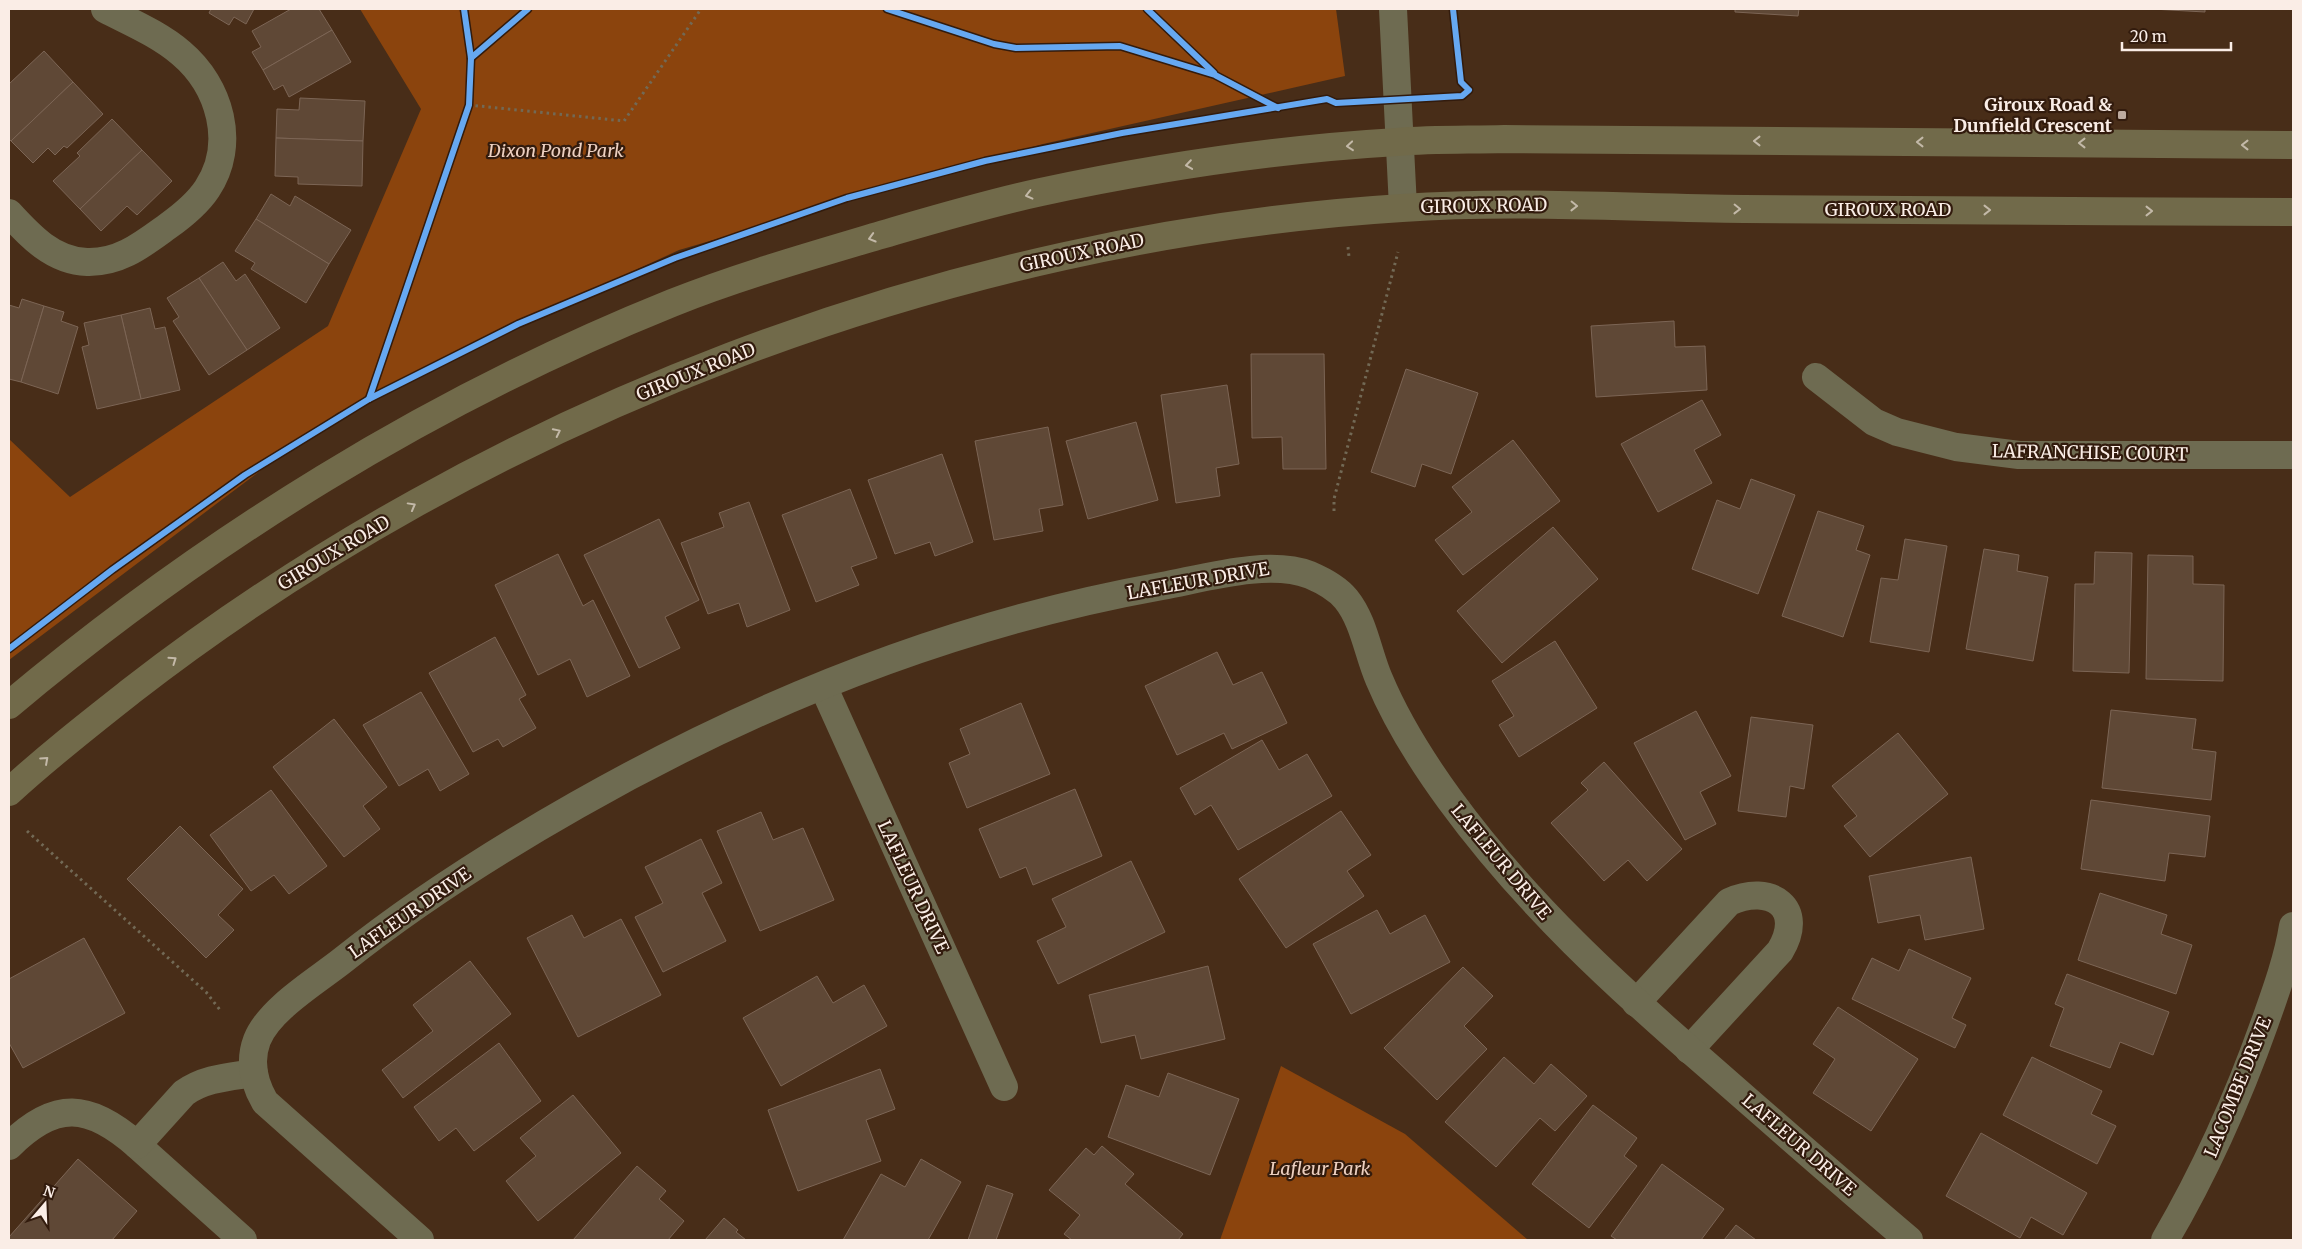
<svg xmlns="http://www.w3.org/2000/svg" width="2302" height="1249" font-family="Merriweather,serif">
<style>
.green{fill:#8b440d}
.building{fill:#5f4836;stroke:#7c6555}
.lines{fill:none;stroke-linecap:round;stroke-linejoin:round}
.path{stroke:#726955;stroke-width:3;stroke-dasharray:2.5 4;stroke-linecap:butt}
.minor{stroke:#6e6b51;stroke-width:28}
.tertiary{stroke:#6e6b51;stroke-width:28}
.secondary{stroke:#716a4a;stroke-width:28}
.cycleway-casing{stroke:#321b0d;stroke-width:9}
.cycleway{stroke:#66a8f1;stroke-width:6}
.oneway{stroke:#c3b9a8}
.poi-dot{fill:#bcaa9e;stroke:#321b0d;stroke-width:2}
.labels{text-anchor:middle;stroke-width:4.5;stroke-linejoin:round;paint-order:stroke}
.poi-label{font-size:18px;font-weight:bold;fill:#faede6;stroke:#321b0d;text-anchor:end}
.park-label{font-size:18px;font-style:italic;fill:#edd0c0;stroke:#321b0d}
.street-label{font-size:18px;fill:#faede6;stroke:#321b0d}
</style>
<rect width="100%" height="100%" fill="#482d18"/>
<g class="green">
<path d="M360 9H1336L1345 76 1043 144 679 250 518 324 337 413 9 660V439L70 497 328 326 421 109Z"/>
<path d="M1281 1066 1405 1134 1528 1240H1220Z"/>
</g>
<g class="building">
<path d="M211 9H254L246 24 234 17 229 25 209 13Z"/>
<path d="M291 9H319L332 30 263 70 252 52 261 47 252 31Z"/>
<path d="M1735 9H1799L1798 16 1735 12Z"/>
<path d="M2152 9H2205V12Z"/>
<path d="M332 30 351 62 289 97 283 85 274 90 263 70Z"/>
<path d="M44 51 73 82 11 141 9 139V84Z"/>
<path d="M73 82 103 114 67 148 64 146 55 155 48 148 33 163 11 141Z"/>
<path d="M300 98 365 101 363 141 276 138 277 109 299 110Z"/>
<path d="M112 119 142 150 80 209 53 181 80 156 77 153Z"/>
<path d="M276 138 363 141 362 186 298 184V177L275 176Z"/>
<path d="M142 150 172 181 137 215 127 206 101 231 80 209Z"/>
<path d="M271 194 290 206 295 196 351 230 329 264 256 219Z"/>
<path d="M256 219 329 264 306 303 251 269 255 263 235 251Z"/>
<path d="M223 262 236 281 245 274 280 328 247 350 199 278Z"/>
<path d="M199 278 247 350 209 375 173 321 179 317 167 298Z"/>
<path d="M22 299 44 306 21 382 9 379V305L19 308Z"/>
<path d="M44 306 64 312 61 321 78 327 58 394 21 382Z"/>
<path d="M150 308 155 329 165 327 180 390 141 399 121 315Z"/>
<path d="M121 315 141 399 97 409 82 347 89 345 84 323Z"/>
<path d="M1674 321 1675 347 1705 346 1707 390 1596 397 1591 326Z"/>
<path d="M1251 354H1324L1326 469H1283L1282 437 1252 438Z"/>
<path d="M1406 369 1478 393 1451 474 1422 464 1415 487 1371 472Z"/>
<path d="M1227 385 1239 464 1216 468 1220 496 1176 503 1161 395Z"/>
<path d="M1702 400 1721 435 1694 450 1712 483 1658 512 1621 444Z"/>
<path d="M1136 422 1158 500 1088 519 1066 441Z"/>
<path d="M1048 427 1063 505 1039 509 1043 531 994 540 975 441Z"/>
<path d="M1513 440 1560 501 1463 575 1435 540 1472 512 1452 487Z"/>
<path d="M942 454 973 542 935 556 930 542 895 554 868 480Z"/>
<path d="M1751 479 1795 495 1758 594 1692 569 1717 500 1740 509Z"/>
<path d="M850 489 877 558 851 567 859 585 816 602 782 515Z"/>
<path d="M749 502 790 610 747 627 739 603 708 614 681 543 724 527 719 513Z"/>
<path d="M1818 511 1864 526 1856 550 1870 555 1843 637 1782 616Z"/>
<path d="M659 519 699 600 665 617 680 648 639 668 584 555Z"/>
<path d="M1553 527 1598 579 1502 663 1457 611Z"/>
<path d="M1905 539 1947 546 1929 652 1870 642 1881 578 1898 580Z"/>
<path d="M1984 549 2019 555 2017 571 2048 577 2033 661 1966 649Z"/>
<path d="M2095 552 2132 553 2129 673 2073 671 2075 584H2094Z"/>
<path d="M558 554 583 606 593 600 630 676 587 697 570 659 538 675 495 585Z"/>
<path d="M2148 555 2193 556V584L2224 585 2223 681 2146 679Z"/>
<path d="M495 637 526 695 519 699 536 728 503 747 498 739 473 752 429 673Z"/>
<path d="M1555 641 1597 708 1519 757 1499 725 1514 716 1492 681Z"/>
<path d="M1217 652 1233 685 1262 672 1287 723 1232 749 1224 733 1177 755 1145 686Z"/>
<path d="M421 692 469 774 440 791 428 769 399 786 363 725Z"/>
<path d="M1021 703 1050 774 967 808 949 763 970 754 960 729Z"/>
<path d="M2111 710 2196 719 2192 749 2216 752 2211 800 2102 788Z"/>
<path d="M1696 711 1731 776 1700 792 1716 824 1685 840 1634 743Z"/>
<path d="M1751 717 1813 725 1804 789 1790 786 1786 817 1738 811Z"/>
<path d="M334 719 387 787 363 806 380 829 344 857 273 767Z"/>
<path d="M1898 733 1948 794 1870 857 1844 826 1857 816 1832 786Z"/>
<path d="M1262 740 1279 770 1307 754 1332 796 1238 850 1211 805 1195 815 1180 788Z"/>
<path d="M1604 762 1682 849 1647 881 1628 860 1604 881 1551 823 1588 790 1581 783Z"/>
<path d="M1075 789 1102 856 1033 885 1026 867 1000 878 979 829Z"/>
<path d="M271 790 327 866 289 894 274 875 251 891 210 835Z"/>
<path d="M2091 800 2210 816 2205 857 2169 853 2165 881 2081 869Z"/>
<path d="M1341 811 1371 855 1347 871 1364 896 1286 948 1239 879Z"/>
<path d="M761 812 773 840 803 828 834 900 760 931 717 831Z"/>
<path d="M180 826 243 889 218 915 234 930 206 958 127 879Z"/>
<path d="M701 839 722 883 702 893 726 941 663 972 635 917 663 903 645 867Z"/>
<path d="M1971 857 1984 929 1925 940 1920 915 1878 923 1869 876Z"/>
<path d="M1131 861 1165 932 1058 984 1037 941 1066 927 1052 899Z"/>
<path d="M2100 893 2167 915 2161 934 2192 945 2176 994 2078 960Z"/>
<path d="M1377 910 1390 934 1425 915 1450 962 1351 1014 1313 944Z"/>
<path d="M572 915 584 938 621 919 661 995 578 1037 527 938Z"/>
<path d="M84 938 125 1013 23 1068 9 1043V979Z"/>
<path d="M1909 949 1971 978 1952 1018 1966 1025 1955 1048 1852 999 1872 958 1899 971Z"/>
<path d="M470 961 511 1014 403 1098 382 1070 433 1031 413 1005Z"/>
<path d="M1208 966 1225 1039 1141 1059 1135 1035 1101 1043 1089 995Z"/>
<path d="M1463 967 1493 996 1464 1026 1487 1049 1437 1100 1384 1048Z"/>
<path d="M2067 974 2169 1012 2153 1055 2120 1042 2110 1068 2050 1046 2064 1008 2055 1004Z"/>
<path d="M817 976 833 1003 864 985 887 1026 781 1086 743 1018Z"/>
<path d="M1838 1007 1918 1059 1871 1131 1813 1093 1835 1059 1813 1044Z"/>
<path d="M499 1043 541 1101 474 1151 456 1128 439 1141 414 1107Z"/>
<path d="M1504 1057 1534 1084 1551 1064 1587 1096 1555 1131 1540 1118 1496 1167 1445 1122Z"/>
<path d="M2032 1057 2102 1091 2091 1114 2116 1126 2097 1164 2003 1115Z"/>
<path d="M880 1069 895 1109 866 1120 881 1161 798 1191 768 1110Z"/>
<path d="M1168 1073 1239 1099 1210 1175 1108 1137 1126 1085 1159 1097Z"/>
<path d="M573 1095 621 1153 538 1221 506 1181 536 1156 520 1138Z"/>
<path d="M1593 1105 1637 1138 1624 1156 1637 1166 1589 1228 1532 1184Z"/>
<path d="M1981 1133 2087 1193 2063 1235 2031 1217 2020 1238 1946 1196Z"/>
<path d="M1102 1146 1134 1174 1125 1184 1183 1234 1178 1240H1072L1064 1234 1080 1215 1049 1190 1086 1148 1094 1155Z"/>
<path d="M78 1159 137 1211 112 1240H9V1237Z"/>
<path d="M921 1159 961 1182 928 1240H843L881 1174 905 1187Z"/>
<path d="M1662 1164 1724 1209 1701 1240H1617L1611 1236Z"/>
<path d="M637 1166 666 1191 659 1199 684 1221 668 1240H573Z"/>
<path d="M987 1185 1013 1194 996 1240H968Z"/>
<path d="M724 1218 738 1230 736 1232 746 1240H705Z"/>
<path d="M1736 1225 1756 1240H1724Z"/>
</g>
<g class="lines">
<g class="path">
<path d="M469 105 624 121 701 9"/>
<path d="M1348 247 1349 257"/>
<path d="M1334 511V499L1398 252"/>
<path d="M27 831 206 992 220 1010"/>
</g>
<g class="minor">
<path d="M9 213C30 236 53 261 87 262 120 263 143 244 168 226 182 216 197 204 207 189 237 144 220 86 181 53 159 34 130 22 105 9"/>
<path d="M1816 377 1874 422 1897 432 1956 447 2019 455H2293"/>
<path d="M823 686 1004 1087"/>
<path d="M1636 1003 1729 902C1771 883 1806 908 1780 951L1689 1050"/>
<path d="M137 1145 243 1240"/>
<path d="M9 1146C55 1100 89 1103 137 1145L184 1093C205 1078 229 1077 254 1073"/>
<path d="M420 1240 265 1102C254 1083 249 1061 257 1040 269 1009 318 980 343 960 417 901 496 851 577 805 758 702 956 623 1162 586 1205 578 1269 559 1310 575 1324 581 1337 588 1346 599 1364 621 1368 654 1379 679 1397 722 1423 763 1450 800 1526 904 1616 986 1713 1070 1778 1127 1843 1184 1909 1240"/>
</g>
<g class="tertiary">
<path d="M1393 9 1403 207"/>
<path d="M2165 1240C2206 1170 2238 1098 2265 1022 2276 991 2288 958 2293 926"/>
</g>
<g class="secondary">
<path d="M9 705C207 539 431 400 672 303 737 277 807 257 874 237 929 221 985 204 1041 192 1158 167 1278 149 1397 142 1433 139 1468 140 1504 139L2293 145"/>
<path d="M9 792C48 756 89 724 131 691 488 414 951 236 1402 208 1516 200 1630 208 1744 209 1927 211 2110 211 2293 212"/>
</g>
<defs>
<g id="cycleway">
<path d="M887 9 994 44 1016 48 1120 46 1215 75 1278 108"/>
<path d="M1147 9 1214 73"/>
<path d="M471 58 528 9"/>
<path d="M369 399 469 105 471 58 464 9"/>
<path d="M9 649 112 570 245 475 369 399 518 324 675 258 847 198 985 161 1122 133 1327 99 1336 103 1462 96 1469 90 1461 82 1453 9"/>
</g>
</defs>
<use href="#cycleway" class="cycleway-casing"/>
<use href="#cycleway" class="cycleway"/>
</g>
<defs><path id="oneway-chevron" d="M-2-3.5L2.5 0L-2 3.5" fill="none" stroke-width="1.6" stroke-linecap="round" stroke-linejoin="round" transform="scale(1.25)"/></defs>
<g class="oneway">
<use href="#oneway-chevron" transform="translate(1757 141) rotate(-180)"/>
<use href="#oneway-chevron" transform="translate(1920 142) rotate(-180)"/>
<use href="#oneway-chevron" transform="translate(2082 143) rotate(-180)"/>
<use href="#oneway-chevron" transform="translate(2245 145) rotate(-180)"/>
<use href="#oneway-chevron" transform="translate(1350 146) rotate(175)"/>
<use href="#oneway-chevron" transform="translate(1189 165) rotate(172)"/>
<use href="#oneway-chevron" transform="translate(1029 195) rotate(166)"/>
<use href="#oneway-chevron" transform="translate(1574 206) rotate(1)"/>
<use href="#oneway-chevron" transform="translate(1737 209) rotate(1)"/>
<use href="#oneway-chevron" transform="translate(1987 210)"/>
<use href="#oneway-chevron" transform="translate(2149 211)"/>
<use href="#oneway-chevron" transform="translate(872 238) rotate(164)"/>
<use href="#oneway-chevron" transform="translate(557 432) rotate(-26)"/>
<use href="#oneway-chevron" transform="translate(412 506) rotate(-29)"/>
<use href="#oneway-chevron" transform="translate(173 660) rotate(-35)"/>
<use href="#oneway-chevron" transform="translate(45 760) rotate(-42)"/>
</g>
<rect class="poi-dot" x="2117" y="110" width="10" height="10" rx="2.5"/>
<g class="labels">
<g class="poi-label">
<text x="2112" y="111">Giroux Road &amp;<tspan x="2112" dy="21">Dunfield Crescent</tspan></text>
</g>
<g class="park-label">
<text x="556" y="157">Dixon Pond Park</text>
<text x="1320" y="1175">Lafleur Park</text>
</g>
<g class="street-label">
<text transform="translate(1484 206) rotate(-1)" y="6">GIROUX ROAD</text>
<text x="1888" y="216">GIROUX ROAD</text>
<text transform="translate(1082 253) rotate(-12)" y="6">GIROUX ROAD</text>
<text transform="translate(696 372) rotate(-22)" y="6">GIROUX ROAD</text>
<text transform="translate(2090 453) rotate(1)" y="6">LAFRANCHISE COURT</text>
<text transform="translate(334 553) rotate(-31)" y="6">GIROUX ROAD</text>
<text transform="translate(1198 581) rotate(-10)" y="6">LAFLEUR DRIVE</text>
<text transform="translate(1501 862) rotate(50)" y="6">LAFLEUR DRIVE</text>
<text transform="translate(913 887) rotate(65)" y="6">LAFLEUR DRIVE</text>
<text transform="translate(410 913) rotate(-35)" y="6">LAFLEUR DRIVE</text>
<text transform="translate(2238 1087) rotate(-68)" y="6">LACOMBE DRIVE</text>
<text transform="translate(1799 1145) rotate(41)" y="6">LAFLEUR DRIVE</text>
</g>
</g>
<rect width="2302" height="1249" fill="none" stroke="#faede6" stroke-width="20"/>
<g transform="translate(45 1204) rotate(19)" stroke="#321b0d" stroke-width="4" paint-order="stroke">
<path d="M0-4L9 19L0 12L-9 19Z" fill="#faede6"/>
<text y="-8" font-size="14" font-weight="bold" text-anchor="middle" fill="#faede6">N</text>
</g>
<path d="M2122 42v8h109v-8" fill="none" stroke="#faede6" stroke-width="2.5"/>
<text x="2130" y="42" font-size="15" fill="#faede6" stroke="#321b0d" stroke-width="4" paint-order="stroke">20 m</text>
</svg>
